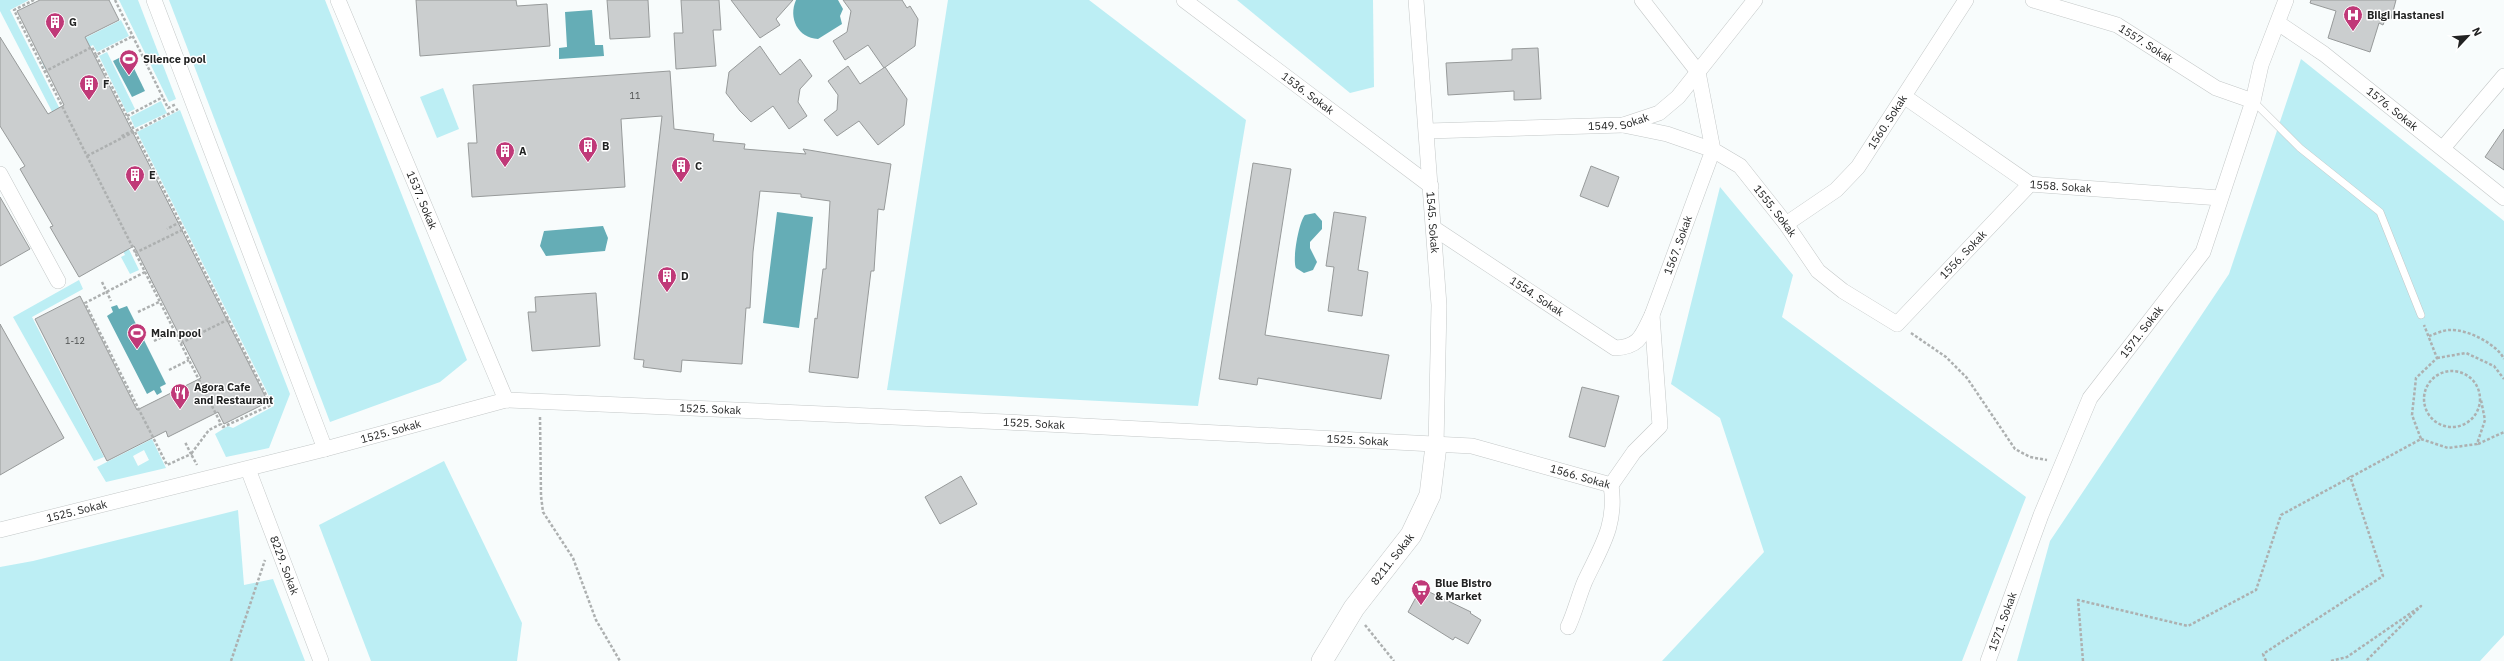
<svg xmlns="http://www.w3.org/2000/svg" width="2504" height="661" font-family="'IBM Plex Sans',sans-serif">
<style>
.green{fill:#bceef4;fill-rule:evenodd}
.water{fill:#65adb6}
.building{fill:#cbcecf;stroke:#979a9a}
.lines{fill:none;stroke-linecap:round;stroke-linejoin:round}
.lane-casing{stroke:#c4c8c8;stroke-width:8}
.street-casing{stroke:#c4c8c8;stroke-width:16}
.secondary-casing{stroke:#c4c8c8;stroke-width:22}
.path{stroke:#adb0b0;stroke-width:2.5;stroke-dasharray:3 2;stroke-linecap:butt}
.lane{stroke:#fff;stroke-width:7}
.street{stroke:#fff;stroke-width:15}
.secondary{stroke:#fff;stroke-width:21}
.labels{text-anchor:middle;stroke-width:3;stroke-linejoin:round;paint-order:stroke}
.number-label{font-size:9px;fill:#4c4e4e}
.poi-label{font-size:11px;font-weight:bold;fill:#222323;stroke:#fff;text-anchor:start}
.street-label{font-size:11px;fill:#222323;stroke:#fff}
</style>
<rect width="100%" height="100%" fill="#f8fcfc"/>
<g class="green">
<path d="M0 0H29L10 10 83 155 76 158 0 11Z"/>
<path d="M119 0H138L176 99 169 102Z"/>
<path d="M169 0H325L467 360 440 382 330 422Z"/>
<path d="M948 0H1089L1246 120 1198 406 887 390Z"/>
<path d="M1237 0H1373L1374 87 1350 93Z"/>
<path d="M121 20 129 36 97 52 93 45 45 69 41 60Z"/>
<path d="M107 52 135 109 127 113 99 56Z"/>
<path d="M2301 59 2504 221V635L2480 661H2017L2050 541 2229 274Z"/>
<path d="M443 88 459 129 437 138 420 97Z"/>
<path d="M161 101 167 113 135 128 130 117Z"/>
<path d="M180 110 290 394 269 448 226 457 215 434 228 426 233 428 274 406 137 132Z"/>
<path d="M85 159 139 270 130 274 121 257 125 255 78 163Z"/>
<path d="M1720 187 1793 275 1782 317 2026 497 1962 661H1662L1764 552 1720 418 1671 384Z"/>
<path d="M79 280 83 289 32 317 104 457 94 461 13 317Z"/>
<path d="M152 439 166 468 106 482 97 467ZM144 450 149 460 138 466 133 456Z"/>
<path d="M444 461 522 623 517 661H371L319 525Z"/>
<path d="M238 510 244 585 273 579 305 661H0V567L33 561Z"/>
</g>
<g class="water">
<path d="M796 0H838L843 9 840 16 842 24 818 39C798 38 788 18 796 0Z"/>
<path d="M592 10 595 45H603L604 56 559 59V48L567 47 565 12Z"/>
<path d="M127 54 145 91 132 97 113 61Z"/>
<path d="M777 212 813 217 799 328 763 323Z"/>
<path d="M1315 213 1322 221V229L1310 242V248L1317 262 1313 270 1304 273 1296 268C1292 260 1299 221 1305 215Z"/>
<path d="M603 226 608 238 605 251 546 256 540 246 544 231Z"/>
<path d="M117 305 119 309 127 306 166 384 160 387 162 392 157 395 154 390 147 394 107 316 113 312 111 307Z"/>
</g>
<g class="building">
<path d="M40 0H109L119 20 85 37 268 402 224 424 218 412 168 437 166 431 107 461 35 319 80 296 137 410 201 378 134 246 79 277 50 227 53 226 20 169 25 166 0 126V37L48 114 64 105 17 11Z"/>
<path d="M416 0H516L517 6 547 4 550 46 420 56Z"/>
<path d="M607 0H648L650 37 610 39Z"/>
<path d="M681 0H719L721 30H713L716 66 676 69 674 33H683Z"/>
<path d="M731 0H793L776 19 780 25 760 38Z"/>
<path d="M843 0H902L907 8 910 6 918 19 915 46 884 68 868 45 845 60 833 41 847 32 851 11Z"/>
<path d="M2311 0H2396L2391 19 2386 17 2383 25 2379 23 2370 52 2328 38 2336 11 2310 3Z"/>
<path d="M760 46 780 75 800 59 812 76 800 89 798 102 807 116 789 129 773 106 751 122 740 111 726 93 729 72Z"/>
<path d="M1538 48 1541 99 1514 100V91L1448 95 1446 63 1512 60V49Z"/>
<path d="M848 66 860 84 885 67 907 99 904 125 878 145 859 121 837 136 824 120 837 110 838 95 828 81Z"/>
<path d="M670 71 674 129 714 134 713 141 745 144 744 149 806 154 803 149 891 164 884 210 878 209 874 271H871L858 378 809 372 815 318 817 319 823 269H826L830 201 801 197V194L760 191 753 252 750 308H746L742 364 682 360 681 372 643 367 644 360 634 359 662 116 621 119 625 187 472 197 468 143H477L473 85Z"/>
<path d="M2504 129V170L2485 157Z"/>
<path d="M1253 163 1291 169 1265 335 1389 355 1381 399 1258 378 1257 385 1219 379Z"/>
<path d="M1591 166 1619 177 1608 207 1580 196Z"/>
<path d="M0 197 30 249 0 266Z"/>
<path d="M1334 212 1366 217 1358 270 1368 272 1362 316 1328 311 1334 267 1326 266Z"/>
<path d="M596 293 600 346 532 351 528 312H536L535 297Z"/>
<path d="M0 324 64 438 0 475Z"/>
<path d="M1582 387 1619 396 1605 447 1569 437Z"/>
<path d="M961 476 977 504 940 524 925 497Z"/>
<path d="M1421 588 1471 612 1470 613 1481 620 1468 644 1455 637 1453 640 1408 612Z"/>
</g>
<g class="lines">
<defs>
<path id="lane" d="M2253 101 2300 148 2380 212 2421 315"/>
<g id="street">
<path d="M154 0 325 449"/>
<path id="s1" d="M338 0 506 400"/>
<path id="s2" d="M1184 0 1431 186"/>
<path id="s3" d="M1416 0 1439 305 1436 446"/>
<path id="s4" d="M1642 0 1698 72 1713 150 1740 166 1786 224 1818 271 1843 291 1897 324 2030 184"/>
<path id="s5" d="M2033 0 2117 25 2216 88 2253 101"/>
<path id="s6" d="M2278 23 2324 54 2504 198"/>
<path id="s7" d="M1905 97 2030 184 2220 198"/>
<path id="s8" d="M1428 131 1623 125 1659 113 1678 97 1755 0"/>
<path d="M2443 148 2504 76"/>
<path d="M0 174 58 281"/>
<path id="s9" d="M1786 224 1836 190 1858 167 1966 0"/>
<path id="s10" d="M1435 229 1615 348C1640 347 1642 335 1652 315L1713 150 1667 134 1623 125"/>
<path id="s11" d="M248 469 321 661"/>
<path id="s12" d="M0 530 325 449 506 400 1006 422 1472 446 1611 485 1634 452 1660 426 1652 315"/>
<path d="M1568 627C1575 612 1579 595 1585 581 1601 547 1617 525 1611 485"/>
<path id="s13" d="M1988 661 2041 515 2090 398 2203 252 2253 101 2261 65 2286 0"/>
</g>
<g id="secondary">
<path id="s14" d="M1322 661 1354 608 1411 535 1430 495 1436 446"/>
</g>
</defs>
<use href="#lane" class="lane-casing"/>
<use href="#street" class="street-casing"/>
<use href="#secondary" class="secondary-casing"/>
<g class="path">
<path d="M34 0 14 10 221 424 209 430 191 454 197 465"/>
<path d="M115 0 168 108 176 104"/>
<path d="M96 55 134 130 120 137"/>
<path d="M44 72 92 47 96 55 133 36"/>
<path d="M127 116 163 97"/>
<path d="M135 132 180 222 167 229"/>
<path d="M87 156 178 109"/>
<path d="M180 222 271 405 223 427 221 424"/>
<path d="M135 253 184 229"/>
<path d="M145 272 85 303 167 465 191 454 185 442"/>
<path d="M102 282 111 301"/>
<path d="M138 312 159 302"/>
<path d="M1911 333 1946 357 1967 378 2015 449 2030 457 2047 460"/>
<path d="M2429 336C2435 334 2443 330 2450 330 2467 329 2497 344 2504 359"/>
<path d="M154 341 174 331"/>
<path d="M181 343 229 319"/>
<path d="M2437 358 2466 353 2494 366 2504 379"/>
<path d="M169 370 189 360"/>
<circle cx="2452" cy="399" r="28"/>
<path d="M540 417 541 496 543 512 573 558 596 620 620 661"/>
<path d="M2421 439 2448 448 2477 444 2485 420 2481 400"/>
<path d="M2478 444 2504 432"/>
<path d="M1365 625 1394 661"/>
<path d="M231 661 265 560"/>
<path d="M2083 661 2078 600 2188 626 2256 590 2281 515 2421 439 2412 415 2416 378 2437 358 2424 325"/>
<path d="M2266 661 2263 654 2383 576 2350 476"/>
<path d="M2331 661 2347 657 2421 606 2366 661"/>
</g>
<use href="#lane" class="lane"/>
<use href="#street" class="street"/>
<use href="#secondary" class="secondary"/>
</g>
<defs>
<symbol id="hospital-pin" viewBox="-11 -11 22 30"><path d="M0 17L-7.5 6A9.5 9.5 0 1 1 7.5 6Z" fill="#c03978" stroke="#fff"/><path d="M-5-5h3v3.5h4V-5h3V5h-3V1.5h-4V5h-3Z" fill="#fff"/></symbol>
<symbol id="building-pin" viewBox="-11 -11 22 30"><path d="M0 17L-7.5 6A9.5 9.5 0 1 1 7.5 6Z" fill="#c03978" stroke="#fff"/><path d="M-4-6H4V6H1V3H-1V6H-4ZM-2.5-4.3h1.7v1.8h-1.7ZM.8-4.3h1.7v1.8H.8ZM-2.5-1h1.7V.8h-1.7ZM.8-1h1.7V.8H.8Z" fill="#fff"/></symbol>
<symbol id="stadium-pin" viewBox="-11 -11 22 30"><path d="M0 17L-7.5 6A9.5 9.5 0 1 1 7.5 6Z" fill="#c03978" stroke="#fff"/><path d="M0-5a6.5 5 0 1 0 0 10a6.5 5 0 1 0 0-10ZM-3.5-1.8h7v3.6h-7Z" fill="#fff"/></symbol>
<symbol id="restaurant-pin" viewBox="-11 -11 22 30"><path d="M0 17L-7.5 6A9.5 9.5 0 1 1 7.5 6Z" fill="#c03978" stroke="#fff"/><path d="M-5-6h1v4h1v-4h1v4h1v-4h1v5L-1.5 .5V6h-2V.5L-5-1ZM5-6V6H3V1.5H1.5Q1.5-4 5-6Z" fill="#fff"/></symbol>
<symbol id="supermarket-pin" viewBox="-11 -11 22 30"><path d="M0 17L-7.5 6A9.5 9.5 0 1 1 7.5 6Z" fill="#c03978" stroke="#fff"/><path d="M-6-5.5h2.5l.6 2H6L4.5 2H-2.5L-4.4-4H-6ZM-1.5 3.2a1.3 1.3 0 1 0 .1 0ZM3 3.2a1.3 1.3 0 1 0 .1 0Z" fill="#fff"/></symbol>
</defs>
<g fill-rule="evenodd">
<use href="#hospital-pin" x="2342" y="4" width="22" height="30"/>
<use href="#building-pin" x="44" y="11" width="22" height="30"/>
<use href="#stadium-pin" x="118" y="48" width="22" height="30"/>
<use href="#building-pin" x="78" y="73" width="22" height="30"/>
<use href="#building-pin" x="577" y="135" width="22" height="30"/>
<use href="#building-pin" x="494" y="140" width="22" height="30"/>
<use href="#building-pin" x="670" y="155" width="22" height="30"/>
<use href="#building-pin" x="124" y="164" width="22" height="30"/>
<use href="#building-pin" x="656" y="265" width="22" height="30"/>
<use href="#stadium-pin" x="126" y="322" width="22" height="30"/>
<use href="#restaurant-pin" x="169" y="382" width="22" height="30"/>
<use href="#supermarket-pin" x="1410" y="578" width="22" height="30"/>
</g>
<g class="labels">
<g class="number-label">
<text x="635" y="99">11</text>
<text x="75" y="344">1-12</text>
</g>
<g class="poi-label">
<text x="2367" y="19">Bilgi Hastanesi</text>
<text x="69" y="26">G</text>
<text x="143" y="63">Silence pool</text>
<text x="103" y="88">F</text>
<text x="602" y="150">B</text>
<text x="519" y="155">A</text>
<text x="695" y="170">C</text>
<text x="149" y="179">E</text>
<text x="681" y="280">D</text>
<text x="151" y="337">Main pool</text>
<text x="194" y="391">Agora Cafe<tspan x="194" dy="13">and Restaurant</tspan></text>
<text x="1435" y="587">Blue Bistro<tspan x="1435" dy="13">&amp; Market</tspan></text>
</g>
<g class="street-label">
<text dy="4" stroke="none"><textPath href="#s5" startOffset="122">1557. Sokak</textPath></text>
<text dy="4" stroke="none"><textPath href="#s2" startOffset="155">1536. Sokak</textPath></text>
<text dy="4" stroke="none"><textPath href="#s6" startOffset="143">1576. Sokak</textPath></text>
<text dy="4" stroke="none"><textPath href="#s8" startOffset="191">1549. Sokak</textPath></text>
<text dy="4" stroke="none"><textPath href="#s9" startOffset="146">1560. Sokak</textPath></text>
<text dy="4" stroke="none"><textPath href="#s7" startOffset="183">1558. Sokak</textPath></text>
<text dy="4" stroke="none"><textPath href="#s1" startOffset="217">1537. Sokak</textPath></text>
<text dy="4" stroke="none"><textPath href="#s4" startOffset="259">1555. Sokak</textPath></text>
<text dy="4" stroke="none"><textPath href="#s3" startOffset="223">1545. Sokak</textPath></text>
<text dy="4" stroke="none"><textPath href="#s10" startOffset="344">1567. Sokak</textPath></text>
<text dy="4" stroke="none"><textPath href="#s4" startOffset="524">1556. Sokak</textPath></text>
<text dy="4" stroke="none"><textPath href="#s10" startOffset="122">1554. Sokak</textPath></text>
<text dy="4" stroke="none"><textPath href="#s13" startOffset="366">1571. Sokak</textPath></text>
<text dy="4" stroke="none"><textPath href="#s12" startOffset="727">1525. Sokak</textPath></text>
<text dy="4" stroke="none"><textPath href="#s12" startOffset="1051">1525. Sokak</textPath></text>
<text dy="4" stroke="none"><textPath href="#s12" startOffset="403">1525. Sokak</textPath></text>
<text dy="4" stroke="none"><textPath href="#s12" startOffset="1375">1525. Sokak</textPath></text>
<text dy="4" stroke="none"><textPath href="#s12" startOffset="1602">1566. Sokak</textPath></text>
<text dy="4" stroke="none"><textPath href="#s12" startOffset="79">1525. Sokak</textPath></text>
<text dy="4" stroke="none"><textPath href="#s14" startOffset="124">8211. Sokak</textPath></text>
<text dy="4" stroke="none"><textPath href="#s11" startOffset="103">8229. Sokak</textPath></text>
<text dy="4" stroke="none"><textPath href="#s13" startOffset="42">1571. Sokak</textPath></text>
</g>
</g>
<g transform="translate(2468 36) rotate(64)" stroke="#ffffff" stroke-width="3" paint-order="stroke">
<path d="M0-3L7 15L0 10L-7 15Z" fill="#222323"/>
<text y="-6" font-size="11" font-weight="bold" text-anchor="middle" fill="#222323">N</text>
</g>
</svg>
